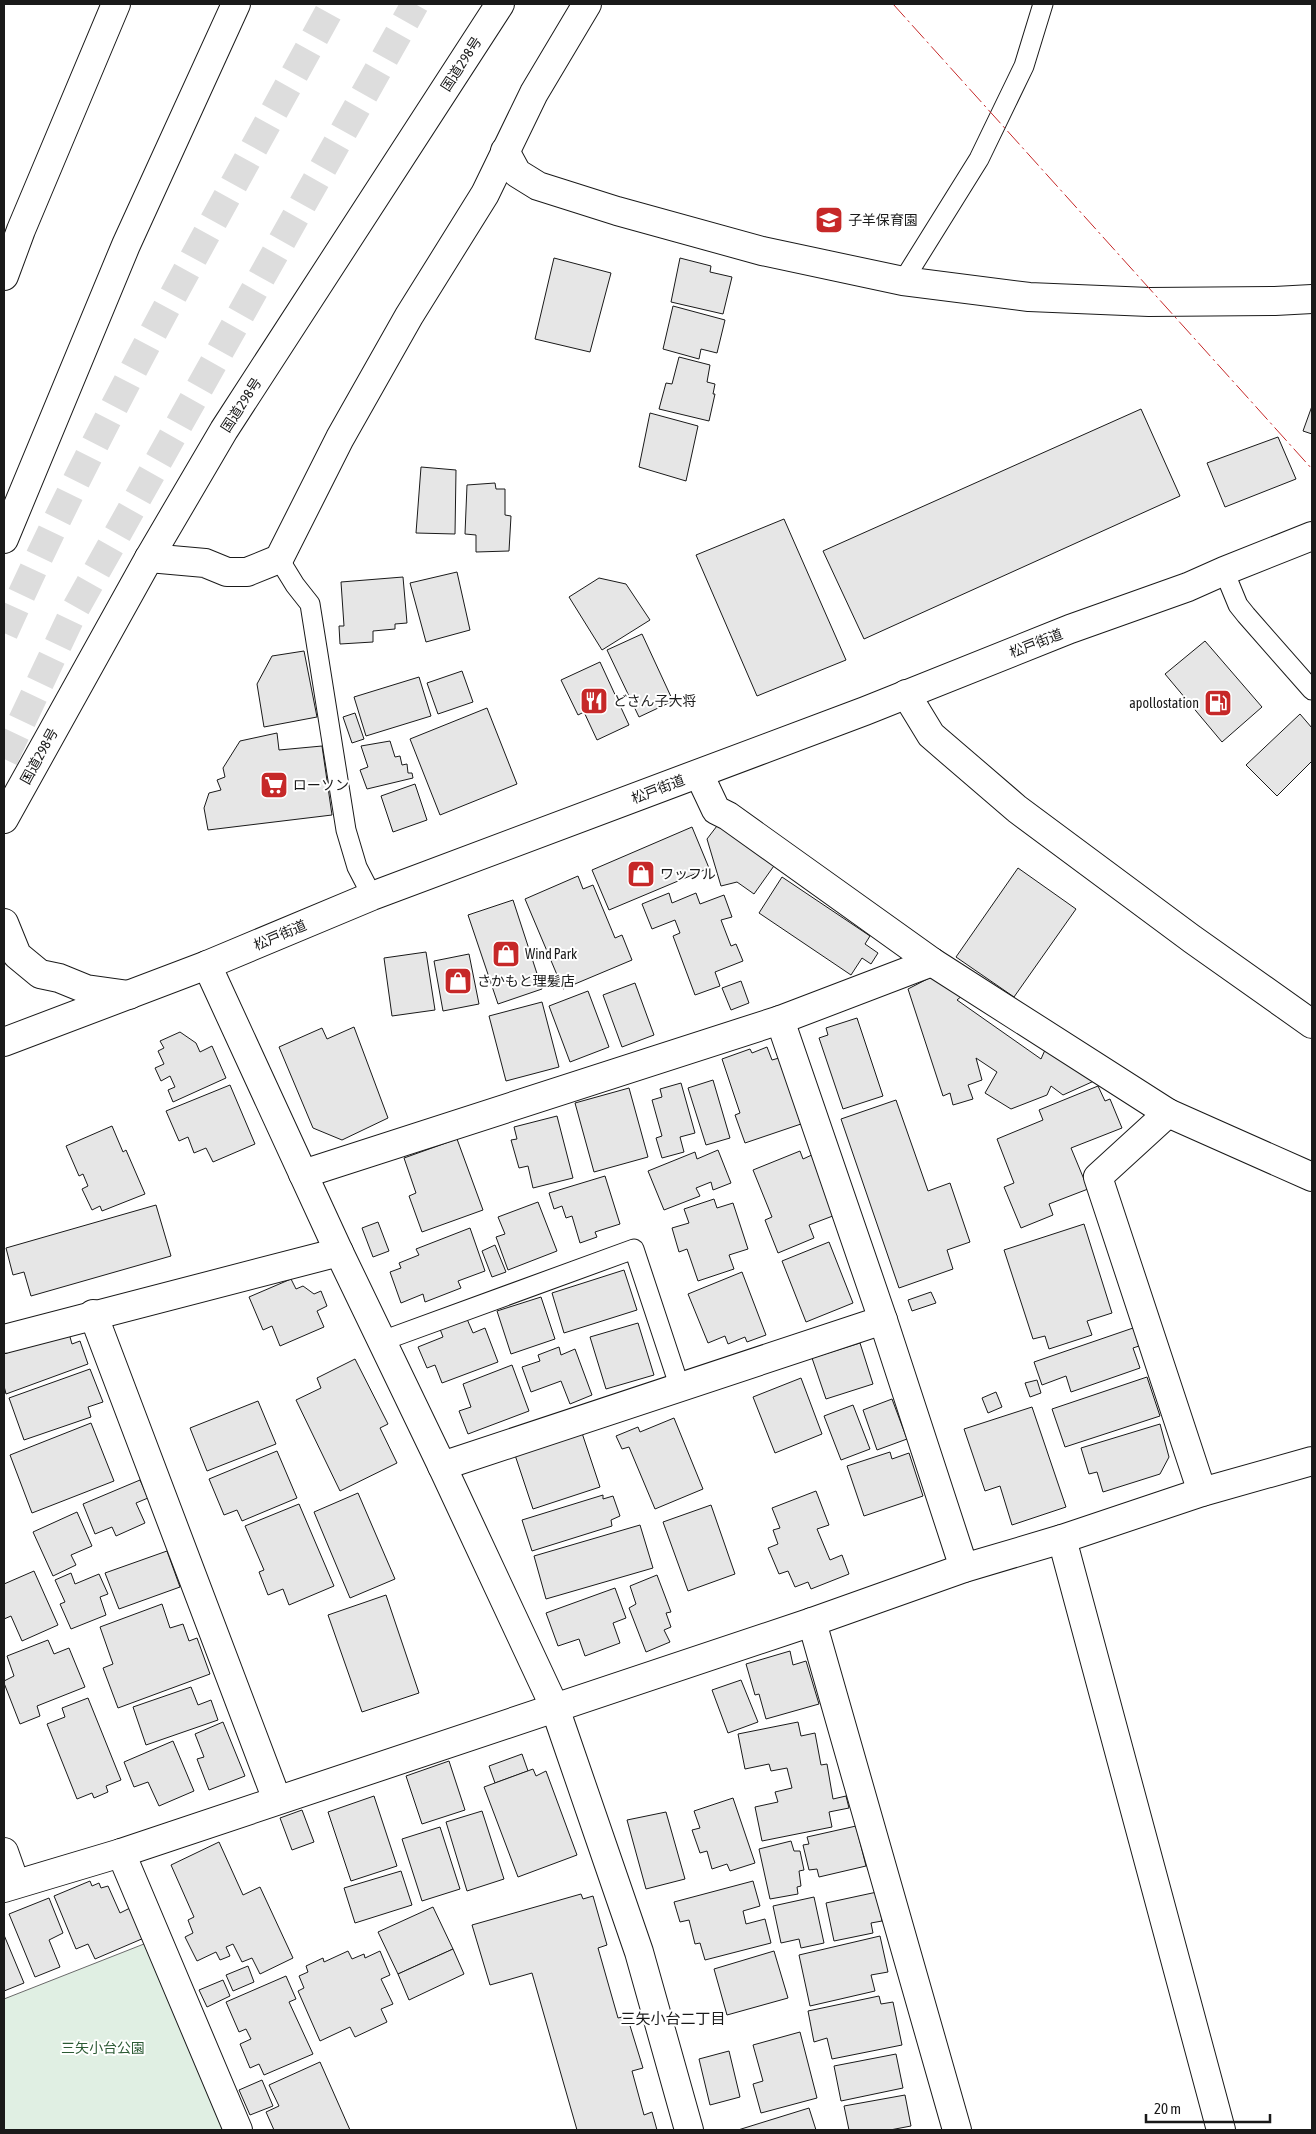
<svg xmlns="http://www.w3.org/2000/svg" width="1316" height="2134" font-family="'Asap Condensed','Noto Sans JP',sans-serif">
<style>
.green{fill:#e0efe3;stroke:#6a6a6a}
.building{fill:#e6e6e6;stroke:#1a1a1a}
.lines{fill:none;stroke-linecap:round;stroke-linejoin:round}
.highway-tunnel{stroke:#ddd;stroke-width:28;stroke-dasharray:28 14;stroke-linecap:butt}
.lane-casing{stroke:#1a1a1a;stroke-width:21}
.street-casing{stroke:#1a1a1a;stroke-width:30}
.secondary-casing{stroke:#1a1a1a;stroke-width:30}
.primary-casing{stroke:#1a1a1a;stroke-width:30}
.highway-casing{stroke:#1a1a1a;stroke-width:30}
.lane{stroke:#fff;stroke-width:19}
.street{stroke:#fff;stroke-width:28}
.secondary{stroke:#fff;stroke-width:28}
.primary{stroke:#fff;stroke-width:28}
.highway{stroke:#fff;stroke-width:28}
.power{stroke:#c62828;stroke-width:1;stroke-dasharray:18 4 2.5 4;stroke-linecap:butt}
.labels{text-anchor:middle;stroke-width:4;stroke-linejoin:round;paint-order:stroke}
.street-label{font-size:14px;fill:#1a1a1a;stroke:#fff}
.poi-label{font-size:14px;fill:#1a1a1a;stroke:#fff;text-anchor:start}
.park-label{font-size:14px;fill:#2b5a34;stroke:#fff}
.neighbourhood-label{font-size:15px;fill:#1a1a1a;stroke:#fff}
</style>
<rect width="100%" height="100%" fill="#fff"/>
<path class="green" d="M149 1942 228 2130H4V1999Z"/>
<g class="building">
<path d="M554 258 611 273 590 352 535 339Z"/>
<path d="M680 258 711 266 710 272 732 277 723 314 671 302Z"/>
<path d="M673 306 725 320 717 353 701 349 699 359 663 349Z"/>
<path d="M679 357 710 365 707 382 715 384 713 394H715L709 421 659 409 666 383 672 384Z"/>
<path d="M1312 406V434L1303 431Z"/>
<path d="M1141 409 1180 496 864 639 823 551Z"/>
<path d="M650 413 698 426 686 481 639 467Z"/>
<path d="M1278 437 1296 479 1225 507 1207 463Z"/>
<path d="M421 467 456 470 455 534 416 533Z"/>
<path d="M495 483 496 489H505V515L511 516 509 551 476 552V535L465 534 467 485Z"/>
<path d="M784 519 846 660 757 696 696 555Z"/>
<path d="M457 572 470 630 426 642 410 583Z"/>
<path d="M403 577 407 623 395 624V629L373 631V642L340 644 339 626H344L341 582Z"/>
<path d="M599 578 626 584 650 620 602 650 569 597Z"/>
<path d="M642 634 673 701 639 717 607 650Z"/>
<path d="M1205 641 1262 707 1222 742 1165 674Z"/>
<path d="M304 651 317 717 264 727 257 684 272 656Z"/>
<path d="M600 662 629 725 597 740 584 712 578 715 561 680Z"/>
<path d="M462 671 473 702 438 714 427 683Z"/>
<path d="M419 677 431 716 366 736 354 697Z"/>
<path d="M487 708 517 784 440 815 410 739Z"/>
<path d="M355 713 364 739 352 743 343 717Z"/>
<path d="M1300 714 1312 728V761L1277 796 1246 765Z"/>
<path d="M277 733 279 750 322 746 332 815 208 830 204 808 209 793 221 790 217 780 225 777 223 768 240 741Z"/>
<path d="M390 741 395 757 400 756 402 765 407 764 408 773H412L413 778 367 789 360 770 368 767 361 746Z"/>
<path d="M415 784 427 820 393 832 381 796Z"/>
<path d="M720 822 776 863 754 894 737 882 721 886 707 839Z"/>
<path d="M692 827 709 868 609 910 592 870Z"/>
<path d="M1018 868 1076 909 1014 997 956 957Z"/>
<path d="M578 876 583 889 593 885 615 938 622 935 632 960 563 989 525 899Z"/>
<path d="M782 877 870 936 865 944 878 953 871 964 862 958 851 975 759 913Z"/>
<path d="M669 893 672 903 696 893 700 904 724 895 732 917 721 920 731 946 736 944 743 961 715 972 720 986 695 995 673 936 680 933 675 920 652 929 642 904Z"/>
<path d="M513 900 542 989 498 1004 468 915Z"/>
<path d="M426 952 435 1010 392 1016 384 958Z"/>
<path d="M469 954 479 1004 443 1011 434 961Z"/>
<path d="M935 975 963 995 957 1000 1041 1059 1045 1050 1094 1081 1063 1095 1051 1086 1047 1095 1011 1109 985 1093 997 1072 976 1058 982 1080 968 1085 973 1099 953 1105 950 1093 943 1096 908 989Z"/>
<path d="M741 981 749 1003 731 1010 722 988Z"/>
<path d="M635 983 654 1035 622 1047 603 995Z"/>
<path d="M588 991 609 1047 570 1062 549 1006Z"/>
<path d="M542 1002 559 1067 506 1081 489 1016Z"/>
<path d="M857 1018 883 1096 843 1109 819 1038 828 1035 826 1028Z"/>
<path d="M354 1027 388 1118 342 1140 313 1128 279 1047 322 1028 327 1039Z"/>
<path d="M180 1032 196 1043 200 1052 212 1046 226 1078 173 1102 168 1090 175 1087 170 1076 161 1081 155 1068 164 1064 158 1051 164 1048 160 1041Z"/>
<path d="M767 1047 772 1060 779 1058 801 1124 745 1143 735 1115 740 1113 722 1059 750 1049 752 1053Z"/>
<path d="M713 1080 730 1138 706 1145 688 1088Z"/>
<path d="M681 1083 695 1133 680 1137 684 1152 662 1158 656 1138 662 1136 652 1100 662 1097 660 1089Z"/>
<path d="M230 1085 255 1144 213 1162 206 1148 194 1153 188 1137 179 1141 166 1111Z"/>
<path d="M1098 1086 1105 1101 1110 1099 1122 1128 1071 1148 1088 1189 1049 1204 1053 1215 1021 1228 1004 1187 1014 1183 997 1139 1043 1120 1039 1110Z"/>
<path d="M629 1088 648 1157 594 1172 575 1103Z"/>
<path d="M896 1100 928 1191 950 1183 970 1242 947 1250 953 1269 899 1288 841 1119Z"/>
<path d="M557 1116 573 1178 533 1188 528 1166 519 1168 511 1140 517 1139 514 1127Z"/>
<path d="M112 1126 123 1152 126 1150 145 1194 102 1211 100 1206 92 1210 82 1189 88 1186 83 1174 79 1176 66 1146Z"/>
<path d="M457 1139 483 1210 422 1232 409 1196 416 1193 404 1158Z"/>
<path d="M718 1150 731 1183 713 1190 711 1182 696 1188 700 1196 664 1210 648 1171 695 1152 697 1159Z"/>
<path d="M800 1151 803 1159 814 1154 838 1214 809 1225 814 1238 778 1253 765 1220 772 1217 753 1170Z"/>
<path d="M605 1176 620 1224 595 1232 597 1237 580 1243 572 1216 566 1218 562 1206 554 1209 549 1193Z"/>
<path d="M714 1199 717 1208 733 1203 748 1249 729 1255 734 1269 698 1281 687 1249 679 1252 672 1228 689 1223 684 1209Z"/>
<path d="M538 1202 557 1251 508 1270 496 1237 505 1234 498 1217Z"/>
<path d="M156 1205 171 1256 31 1296 24 1272 13 1275 6 1248Z"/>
<path d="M378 1222 389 1251 373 1257 362 1228Z"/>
<path d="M1084 1224 1112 1313 1087 1321 1092 1335 1049 1349 1045 1336 1033 1339 1004 1250Z"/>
<path d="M470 1228 485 1271 458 1281 461 1288 425 1302 423 1294 401 1303 390 1272 401 1268 399 1263 419 1255 416 1249Z"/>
<path d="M829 1242 853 1303 806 1322 782 1261Z"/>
<path d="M495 1245 506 1272 492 1277 482 1251Z"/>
<path d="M624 1270 637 1310 564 1333 552 1293Z"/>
<path d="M742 1272 766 1335 747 1342 745 1337 728 1344 725 1336 708 1343 688 1294Z"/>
<path d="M291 1279 296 1289 303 1286 314 1294 321 1291 327 1306 317 1311 324 1327 280 1346 272 1326 263 1330 249 1297Z"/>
<path d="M931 1292 936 1303 912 1311 908 1300Z"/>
<path d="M541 1297 555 1339 511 1354 497 1311Z"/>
<path d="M467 1319 473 1333 485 1328 498 1362 442 1383 435 1365 427 1368 418 1347 443 1337 440 1329Z"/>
<path d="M638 1323 654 1375 606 1389 590 1337Z"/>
<path d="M1136 1327 1142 1345 1133 1348 1140 1368 1071 1392 1066 1376 1042 1385 1034 1362Z"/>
<path d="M68 1330 72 1344 80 1341 88 1364 6 1394 4 1386V1354Z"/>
<path d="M860 1343 873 1384 826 1399 812 1358Z"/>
<path d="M559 1347 561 1355 575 1349 592 1395 570 1404 561 1381 531 1392 522 1367 540 1361 538 1355Z"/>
<path d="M355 1359 388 1424 380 1428 397 1463 340 1491 296 1400 321 1388 317 1378Z"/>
<path d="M512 1365 529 1411 468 1434 459 1411 471 1407 463 1384Z"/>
<path d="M90 1369 103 1402 88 1407 91 1417 24 1440 9 1398Z"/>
<path d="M1147 1377 1160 1416 1065 1447 1052 1409Z"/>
<path d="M801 1378 822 1434 775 1453 753 1397Z"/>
<path d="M1037 1380 1041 1393 1030 1397 1025 1383Z"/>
<path d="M996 1392 1002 1407 988 1413 982 1398Z"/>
<path d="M892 1399 907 1439 877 1450 863 1410Z"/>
<path d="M258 1401 276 1444 207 1471 190 1428Z"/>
<path d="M853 1405 870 1449 841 1460 824 1416Z"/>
<path d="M1032 1407 1066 1507 1012 1525 1000 1486 985 1491 964 1429Z"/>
<path d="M674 1418 703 1489 655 1509 629 1447 622 1449 616 1436 638 1427 640 1432Z"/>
<path d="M91 1423 114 1481 32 1513 10 1455Z"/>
<path d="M1160 1424 1169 1457 1160 1474 1103 1492 1097 1472 1089 1474 1081 1448Z"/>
<path d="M582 1433 600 1487 533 1509 515 1455Z"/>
<path d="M277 1451 297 1498 242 1521 237 1510 224 1515 209 1479Z"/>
<path d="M890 1452 892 1459 909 1453 923 1496 864 1516 847 1466Z"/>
<path d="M140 1480 148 1498 136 1503 145 1523 116 1536 112 1527 95 1534 83 1504Z"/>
<path d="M816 1491 829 1525 817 1529 830 1560 842 1555 849 1574 811 1589 808 1582 795 1587 788 1571 779 1574 768 1548 778 1544 773 1530 780 1528 772 1508Z"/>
<path d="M358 1493 395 1579 350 1598 314 1512Z"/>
<path d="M603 1495V1499L613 1496 620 1516 611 1520 612 1526 532 1551 522 1520Z"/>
<path d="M299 1504 334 1586 289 1605 283 1589 268 1595 259 1572 264 1570 245 1526Z"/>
<path d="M711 1505 735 1574 688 1591 663 1522Z"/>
<path d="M77 1512 92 1546 71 1555 76 1565 53 1576 33 1532Z"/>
<path d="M640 1525 653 1568 546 1599 534 1556Z"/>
<path d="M167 1551 180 1587 119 1609 105 1573Z"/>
<path d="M34 1571 58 1625 22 1641 11 1616 4 1619V1584Z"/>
<path d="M71 1573 75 1584 99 1574 108 1594 100 1597 106 1615 71 1629 60 1604 65 1602 55 1580Z"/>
<path d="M657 1575 671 1612 666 1613 671 1627 664 1630 670 1642 646 1652 629 1608 636 1604 630 1586Z"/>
<path d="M615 1588 626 1618 613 1623 620 1643 585 1656 579 1639 558 1646 546 1613Z"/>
<path d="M386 1595 419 1693 362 1712 328 1615Z"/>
<path d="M162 1604 170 1628 183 1624 189 1641 197 1638 210 1674 118 1708 103 1668 113 1664 100 1627Z"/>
<path d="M48 1640 54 1654 69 1648 85 1687 37 1706 40 1716 20 1724 4 1683V1681L14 1676 7 1656Z"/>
<path d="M790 1651 793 1665 806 1661 819 1704 766 1719 759 1694 755 1695 746 1664Z"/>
<path d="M741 1680 758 1722 728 1733 712 1690Z"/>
<path d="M191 1687 198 1705 211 1700 218 1720 146 1745 133 1707Z"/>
<path d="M88 1698 121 1780 106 1786 108 1792 94 1798 92 1793 77 1799 47 1724 65 1717 62 1708Z"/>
<path d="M223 1722 245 1776 209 1790 197 1759 204 1757 195 1734Z"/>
<path d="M798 1722 801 1736 815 1733 821 1765 827 1764 833 1799 846 1796 849 1808 829 1812 832 1827 762 1841 755 1807 778 1802 775 1792 792 1788 787 1768 771 1771 769 1764 745 1769 738 1734Z"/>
<path d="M173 1741 194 1791 159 1806 148 1782 134 1787 124 1762Z"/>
<path d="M522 1754 528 1771 495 1783 489 1766Z"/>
<path d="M449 1761 465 1810 422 1824 406 1776Z"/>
<path d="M533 1769 536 1776 546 1771 577 1855 518 1877 484 1787Z"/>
<path d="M374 1796 397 1866 351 1881 328 1812Z"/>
<path d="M733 1798 755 1863 730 1871 727 1864 712 1869 707 1851 700 1853 692 1830 700 1828 694 1811Z"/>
<path d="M302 1810 314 1842 292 1850 280 1818Z"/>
<path d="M482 1811 504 1879 467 1891 446 1822Z"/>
<path d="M666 1812 685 1879 646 1889 627 1820Z"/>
<path d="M856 1826 866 1866 819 1877 817 1869 809 1870 803 1845 809 1844 807 1837Z"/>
<path d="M440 1827 460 1889 422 1901 402 1839Z"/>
<path d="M791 1841 794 1851H800L804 1870 799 1871 801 1886 797 1887 798 1894 770 1899 759 1849Z"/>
<path d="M219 1842 243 1895 260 1887 293 1958 260 1974 252 1958 242 1962 233 1944 226 1947 230 1956 220 1960 216 1952 197 1961 185 1937 193 1933 188 1920 194 1917 171 1865Z"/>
<path d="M401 1871 412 1905 355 1923 344 1888Z"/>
<path d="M90 1881 92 1886 99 1883 101 1888 108 1886 120 1913 132 1907 144 1938 95 1959 88 1944 76 1949 54 1896Z"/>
<path d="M753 1881 760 1906 743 1911 746 1924 765 1919 771 1943 705 1960 700 1943 695 1944 689 1920 680 1922 674 1902Z"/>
<path d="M877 1892 882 1921 871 1923 873 1933 834 1941 826 1903Z"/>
<path d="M581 1894 583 1899 593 1896 607 1945 598 1948 618 2018 627 2016 643 2068 632 2071 644 2115 652 2112 657 2130H577L532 1973 490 1985 472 1925Z"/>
<path d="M814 1897 824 1943 801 1948 799 1939 781 1943 773 1906Z"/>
<path d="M49 1898 63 1933 49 1940 60 1967 35 1977 9 1914Z"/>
<path d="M433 1907 453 1949 398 1974 378 1932Z"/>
<path d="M4 1935 24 1983 4 1991Z"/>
<path d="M880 1936 888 1972 871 1975 875 1991 810 2006 799 1955Z"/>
<path d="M453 1949 464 1974 409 2000 398 1974Z"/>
<path d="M348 1951 352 1959 364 1954 365 1958 380 1951 390 1975 381 1979 393 2004 381 2009 387 2022 355 2037 350 2027 320 2041 298 1991 304 1988 299 1976 308 1972 306 1966 323 1958 324 1962Z"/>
<path d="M774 1951 788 1998 727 2015 714 1969Z"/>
<path d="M248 1966 254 1982 233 1991 226 1975Z"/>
<path d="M286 1976 296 1999 289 2002 313 2054 264 2075 259 2064 250 2068 240 2044 251 2039 246 2029 239 2032 226 2002Z"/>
<path d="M223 1980 230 1996 207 2007 199 1990Z"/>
<path d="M879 1996 881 2004 893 2002 902 2045 832 2059 827 2038 814 2042 808 2011Z"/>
<path d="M800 2032 817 2098 761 2113 753 2084 763 2081 753 2045Z"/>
<path d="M729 2051 740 2097 710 2105 699 2059Z"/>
<path d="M896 2054 903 2088 841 2101 834 2066Z"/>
<path d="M320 2062 350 2130H274L266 2112 279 2106 269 2085Z"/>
<path d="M262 2080 273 2106 250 2115 239 2090Z"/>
<path d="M905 2095 911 2126 890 2130H849L844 2106Z"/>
<path d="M809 2108 816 2130H738Z"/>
</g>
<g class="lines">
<g class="highway-tunnel">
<path d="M4 633C101 417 220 211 333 4"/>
<path d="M4 759 72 615 415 4"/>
</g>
<defs>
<g id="lane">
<path d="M903 281 979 159 1024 66 1043 4"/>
<path d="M279 559 295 585 310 604 346 830 357 867 372 896"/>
<path d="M1224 571 1238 605 1246 615 1312 690"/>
<path d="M382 1341 634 1249 680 1388"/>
</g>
<g id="street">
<path d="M505 151 517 173 538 186 617 211 762 251 903 281 1029 297 1149 302 1275 301 1312 299"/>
<path d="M4 276 21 230 116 4"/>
<path d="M149 558 205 563 227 572H247L279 559 340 438 409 316 485 194 534 93 587 4"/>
<path d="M906 694 931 735 1017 809 1192 939 1312 1024"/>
<path d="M699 774 716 810 728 816 932 962 1168 1113 1312 1177"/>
<path d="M780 1020 883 1320 964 1568"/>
<path d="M1168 1113 1098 1177 1202 1492"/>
<path d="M303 1174 780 1020 932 962"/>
<path d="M93 1314 277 1800"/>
<path d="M4 1339 339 1252"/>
<path d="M442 1466 883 1320"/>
<path d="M1062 1539 1221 2130"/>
<path d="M812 1622 957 2130"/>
<path d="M4 1852 15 1883"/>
<path d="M121 1853 238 2130"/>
<path d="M4 1888 121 1853 812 1622 964 1568 1062 1539 1202 1492 1312 1461"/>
</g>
<path id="secondary" d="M207 965 339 1252 442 1466 555 1708 639 1952 689 2130"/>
<path id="primary" d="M4 1042 207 965 372 896 865 711 1070 629 1188 587 1224 571 1312 536"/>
<g id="highway">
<path d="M4 539 126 245 236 4"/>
<path d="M4 819 149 558 224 430 500 4"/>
<path d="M4 923 17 955 40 974 59 978 86 989 129 995"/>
</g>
</defs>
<use href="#lane" class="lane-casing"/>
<use href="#street" class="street-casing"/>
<use href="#secondary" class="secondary-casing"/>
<use href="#primary" class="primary-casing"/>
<use href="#highway" class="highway-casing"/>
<use href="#lane" class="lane"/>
<use href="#street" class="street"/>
<use href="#secondary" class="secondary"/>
<use href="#primary" class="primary"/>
<use href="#highway" class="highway"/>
<path class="power" d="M893 4 1312 469"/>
</g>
<defs>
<symbol id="school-square" viewBox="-11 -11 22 22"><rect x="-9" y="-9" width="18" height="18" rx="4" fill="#c62828" stroke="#fff"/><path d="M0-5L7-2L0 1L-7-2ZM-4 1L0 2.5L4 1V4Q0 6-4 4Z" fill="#fff"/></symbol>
<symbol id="restaurant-square" viewBox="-11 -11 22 22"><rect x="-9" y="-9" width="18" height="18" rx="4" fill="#c62828" stroke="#fff"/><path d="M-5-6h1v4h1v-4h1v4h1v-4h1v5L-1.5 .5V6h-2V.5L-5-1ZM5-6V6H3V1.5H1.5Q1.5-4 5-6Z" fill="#fff"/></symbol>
<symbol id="fuel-square" viewBox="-11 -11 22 22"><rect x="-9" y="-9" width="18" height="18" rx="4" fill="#c62828" stroke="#fff"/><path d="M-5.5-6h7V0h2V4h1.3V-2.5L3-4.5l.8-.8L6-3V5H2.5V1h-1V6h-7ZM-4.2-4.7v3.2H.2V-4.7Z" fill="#fff"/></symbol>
<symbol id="supermarket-square" viewBox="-11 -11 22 22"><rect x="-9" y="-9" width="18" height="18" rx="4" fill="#c62828" stroke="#fff"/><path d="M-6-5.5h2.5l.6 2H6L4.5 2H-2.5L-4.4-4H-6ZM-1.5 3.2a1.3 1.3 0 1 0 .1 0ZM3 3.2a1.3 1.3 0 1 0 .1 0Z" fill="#fff"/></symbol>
<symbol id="shop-square" viewBox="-11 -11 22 22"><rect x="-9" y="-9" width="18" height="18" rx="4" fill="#c62828" stroke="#fff"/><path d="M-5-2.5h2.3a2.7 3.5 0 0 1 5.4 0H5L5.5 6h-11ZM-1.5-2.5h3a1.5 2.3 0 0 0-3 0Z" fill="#fff"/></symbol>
</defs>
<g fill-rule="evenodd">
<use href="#school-square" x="813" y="204" width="32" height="32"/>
<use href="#restaurant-square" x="578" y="685" width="32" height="32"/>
<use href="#fuel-square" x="1202" y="687" width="32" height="32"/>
<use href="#supermarket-square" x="258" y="769" width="32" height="32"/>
<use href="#shop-square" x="625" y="858" width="32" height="32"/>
<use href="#shop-square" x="490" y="938" width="32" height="32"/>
<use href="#shop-square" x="442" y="965" width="32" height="32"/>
</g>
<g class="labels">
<g class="street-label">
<text transform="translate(461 64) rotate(-57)" y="5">国道298号</text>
<text transform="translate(241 405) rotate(-57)" y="5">国道298号</text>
<text transform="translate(1036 643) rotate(-21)" y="5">松戸街道</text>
<text transform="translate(39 756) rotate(-61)" y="5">国道298号</text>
<text transform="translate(658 789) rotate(-21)" y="5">松戸街道</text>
<text transform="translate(280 935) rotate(-23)" y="5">松戸街道</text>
</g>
<g class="poi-label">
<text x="848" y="225">子羊保育園</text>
<text x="613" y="706">どさん子大将</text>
<text x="1199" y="708" text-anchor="end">apollostation</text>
<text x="293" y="790">ローソン</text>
<text x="660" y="879">ワッフル</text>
<text x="525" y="959">Wind Park</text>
<text x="477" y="986">さかもと理髪店</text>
</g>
<g class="park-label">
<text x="103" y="2053">三矢小台公園</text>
</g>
<g class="neighbourhood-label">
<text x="673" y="2024">三矢小台二丁目</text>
</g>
</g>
<rect width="1316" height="2134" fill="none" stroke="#1a1a1a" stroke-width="10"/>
<path d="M1146 2114v8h124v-8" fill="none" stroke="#1a1a1a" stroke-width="2.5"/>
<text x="1154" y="2114" font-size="15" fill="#1a1a1a" stroke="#ffffff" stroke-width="4" paint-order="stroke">20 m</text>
</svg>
